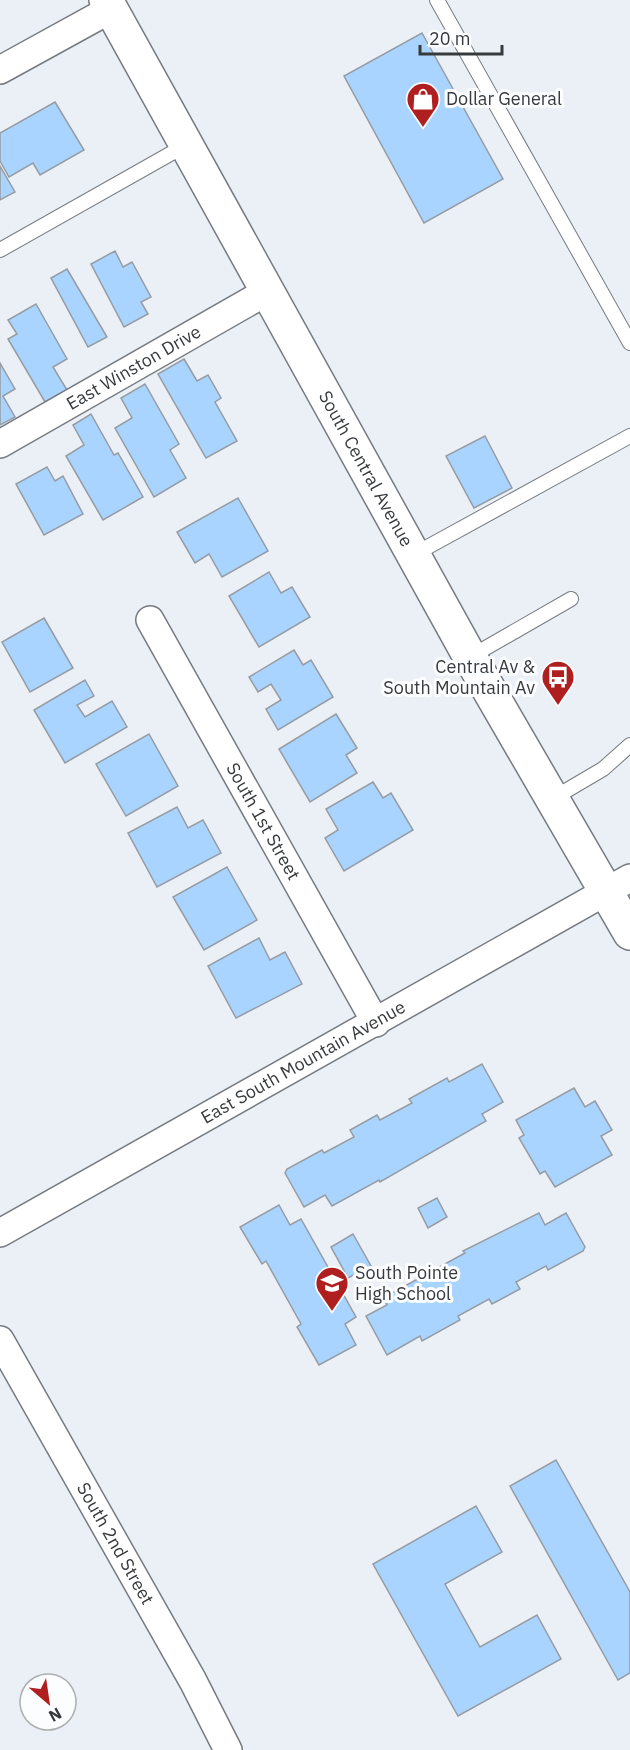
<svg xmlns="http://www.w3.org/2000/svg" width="630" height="1750" font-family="'IBM Plex Sans',sans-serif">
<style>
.building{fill:#a9d4ff;stroke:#969ca2;stroke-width:1.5}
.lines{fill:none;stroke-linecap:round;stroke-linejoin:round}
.lane-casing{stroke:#767b81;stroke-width:16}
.street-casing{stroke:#767b81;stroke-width:30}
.secondary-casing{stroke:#767b81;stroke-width:36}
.lane{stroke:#fff;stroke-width:14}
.street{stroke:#fff;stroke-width:27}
.secondary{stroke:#fff;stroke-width:33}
.labels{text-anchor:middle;stroke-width:6;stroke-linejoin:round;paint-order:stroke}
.poi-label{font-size:18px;fill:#373a3c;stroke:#fcfdfe;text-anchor:start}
.street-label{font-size:18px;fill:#373a3c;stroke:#fcfdfe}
</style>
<rect width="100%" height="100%" fill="#eaf0f6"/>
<g class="building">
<path d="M422 33 503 179 424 223 344 76Z"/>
<path d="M55 102 84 150 40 175 33 163 9 177 0 161V133Z"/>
<path d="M0 166 15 192 0 200Z"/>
<path d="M115 251 123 267 132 262 151 297 141 302 148 314 124 327 91 264Z"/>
<path d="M67 269 107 337 88 347 51 278Z"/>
<path d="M36 304 67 359 53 367 67 390 45 402 8 339 17 334 8 320Z"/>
<path d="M184 359 197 381 208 375 221 398 215 402 237 441 206 458 158 374Z"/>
<path d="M0 363 15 389 3 396 15 417 0 425Z"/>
<path d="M145 384 179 444 170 450 186 478 154 497 115 428 132 418 121 398Z"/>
<path d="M91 414 114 455 118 453 143 497 103 520 66 456 84 445 73 425Z"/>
<path d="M485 436 512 488 474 508 446 456Z"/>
<path d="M47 467 55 481 63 476 83 514 44 535 16 484Z"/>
<path d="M238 498 268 551 222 577 209 554 195 563 177 532Z"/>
<path d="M269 572 281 593 292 587 310 617 259 647 229 596Z"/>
<path d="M44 618 73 668 30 692 2 642Z"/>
<path d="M294 650 303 665 311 660 333 697 278 730 266 709 281 700 271 684 258 692 249 677Z"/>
<path d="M85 680 94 696 77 705 85 717 112 701 127 727 65 763 34 710Z"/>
<path d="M336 714 357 748 346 755 357 773 310 802 279 749Z"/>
<path d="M149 734 178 786 126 816 96 764Z"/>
<path d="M373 782 383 798 391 793 413 830 344 871 325 838 338 830 326 809Z"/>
<path d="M177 807 188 828 203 820 221 853 157 887 128 833Z"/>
<path d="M227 867 257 920 204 950 173 897Z"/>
<path d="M259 938 270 960 285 952 302 984 236 1018 208 966Z"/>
<path d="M482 1064 503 1102 482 1114 486 1121 380 1182 379 1180 332 1206 325 1195 304 1207 285 1173 287 1169 322 1150 324 1153 354 1137 350 1130 377 1115 380 1120 412 1103 409 1099 447 1078 449 1082Z"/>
<path d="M574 1088 585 1107 595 1101 612 1130 601 1136 612 1155 555 1187 545 1171 540 1174 519 1138 524 1135 516 1120Z"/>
<path d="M437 1198 447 1217 428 1228 418 1208Z"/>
<path d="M279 1205 290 1225 301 1219 356 1317 345 1324 356 1345 319 1365 297 1327 301 1324 266 1261 262 1264 240 1227Z"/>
<path d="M539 1213 545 1225 566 1213 585 1247 583 1251 548 1270 546 1266 516 1282 520 1289 492 1304 489 1299 458 1316 460 1320 422 1341 420 1336 387 1355 366 1316 387 1305 383 1298 465 1253 463 1251Z"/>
<path d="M353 1234 371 1266 348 1278 331 1247Z"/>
<path d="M556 1460 630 1592V1673L618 1680 510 1486Z"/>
<path d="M476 1506 502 1552 445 1584 480 1647 537 1615 561 1659 458 1716 373 1564Z"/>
</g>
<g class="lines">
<defs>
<g id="lane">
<path d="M437 0 630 343"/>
<path d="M0 250 186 145"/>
<path d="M413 555 630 436"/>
<path d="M470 657 571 599"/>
<path d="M552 799 603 769 630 745"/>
</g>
<g id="street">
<path d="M0 70 111 9"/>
<path id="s1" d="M0 444 268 291"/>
<path id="s2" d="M150 620 376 1023"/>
<path id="s3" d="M0 1233 630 878"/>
<path id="s4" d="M0 1340 193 1681 228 1750"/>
</g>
<g id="secondary">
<path id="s5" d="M106 0 470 657 630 933"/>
</g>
</defs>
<use href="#lane" class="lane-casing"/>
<use href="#street" class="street-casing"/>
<use href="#secondary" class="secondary-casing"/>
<use href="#lane" class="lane"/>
<use href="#street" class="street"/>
<use href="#secondary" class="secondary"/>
</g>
<defs>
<symbol id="shop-pin" viewBox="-11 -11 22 30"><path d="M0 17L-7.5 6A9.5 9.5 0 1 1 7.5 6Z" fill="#b01f20" stroke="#fcfdfe"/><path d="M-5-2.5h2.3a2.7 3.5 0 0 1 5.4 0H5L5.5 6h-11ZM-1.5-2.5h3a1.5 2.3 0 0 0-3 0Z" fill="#fff"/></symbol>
<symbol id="bus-pin" viewBox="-11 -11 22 30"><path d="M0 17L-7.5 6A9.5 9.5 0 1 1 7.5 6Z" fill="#b01f20" stroke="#fcfdfe"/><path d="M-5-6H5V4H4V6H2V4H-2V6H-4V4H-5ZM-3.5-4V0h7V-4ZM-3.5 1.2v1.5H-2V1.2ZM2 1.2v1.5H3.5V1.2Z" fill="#fff"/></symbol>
<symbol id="school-pin" viewBox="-11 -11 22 30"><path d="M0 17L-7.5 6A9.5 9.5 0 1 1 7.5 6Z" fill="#b01f20" stroke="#fcfdfe"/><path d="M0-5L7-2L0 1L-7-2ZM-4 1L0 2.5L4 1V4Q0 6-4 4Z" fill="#fff"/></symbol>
</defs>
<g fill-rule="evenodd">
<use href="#shop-pin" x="404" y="80" width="38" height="52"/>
<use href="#bus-pin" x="539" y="658" width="38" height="52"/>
<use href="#school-pin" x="313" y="1264" width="38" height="52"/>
</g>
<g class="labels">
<g class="poi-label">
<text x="446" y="105">Dollar General</text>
<text x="535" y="673" text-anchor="end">Central Av &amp;<tspan x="535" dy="21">South Mountain Av</tspan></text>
<text x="355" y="1279">South Pointe<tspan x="355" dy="21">High School</tspan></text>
</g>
<g class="street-label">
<text dy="6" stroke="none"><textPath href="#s1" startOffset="154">East Winston Drive</textPath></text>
<text dy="6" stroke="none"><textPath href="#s5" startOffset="536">South Central Avenue</textPath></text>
<text dy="6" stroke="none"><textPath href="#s2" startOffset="231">South 1st Street</textPath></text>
<text dy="6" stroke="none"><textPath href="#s3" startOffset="348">East South Mountain Avenue</textPath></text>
<text dy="6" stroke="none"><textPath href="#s4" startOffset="234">South 2nd Street</textPath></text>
</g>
</g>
<g transform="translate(48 1702) rotate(151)"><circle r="28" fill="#fcfdfe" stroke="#adafb0" stroke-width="1.5"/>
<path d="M0-4.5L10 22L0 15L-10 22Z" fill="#b01f20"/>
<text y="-9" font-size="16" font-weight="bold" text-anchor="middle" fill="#373a3c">N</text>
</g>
<path d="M420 45v9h82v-9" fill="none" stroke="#373a3c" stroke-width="3"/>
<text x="429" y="45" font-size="18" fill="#373a3c" stroke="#fcfdfe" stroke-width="4.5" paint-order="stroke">20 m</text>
</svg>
